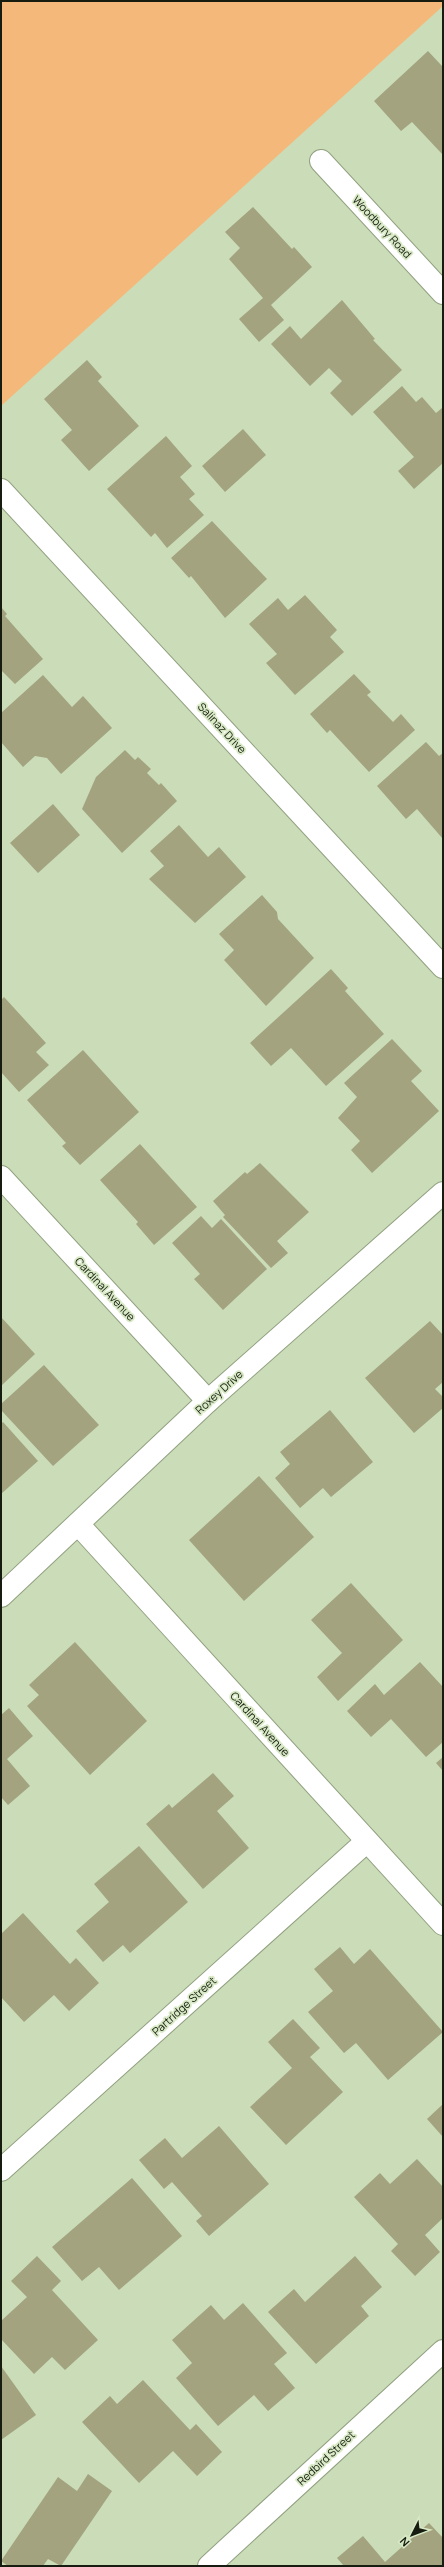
<svg xmlns="http://www.w3.org/2000/svg" width="444" height="2567" font-family="Manrope,sans-serif">
<style>
.green{fill:#f4b97a}
.building{fill:#a3a37f}
.lines{fill:none;stroke-linecap:round;stroke-linejoin:round}
.minor-casing{stroke:#91a180;stroke-width:24}
.tertiary-casing{stroke:#91a180;stroke-width:24}
.minor{stroke:#fff;stroke-width:22}
.tertiary{stroke:#fff;stroke-width:22}
.labels{text-anchor:middle;stroke-width:3.5;stroke-linejoin:round;paint-order:stroke}
.street-label{font-size:11px;fill:#171c10;stroke:#d8e9c5}
</style>
<rect width="100%" height="100%" fill="#cbdcb8"/>
<path class="green" d="M1 1H443V6L1 406Z"/>
<g class="building">
<path d="M428 51 442 66 443 65V155L412 122 401 131 374 101Z"/>
<path d="M253 207 292 249 294 247 312 267 271 305 284 320 259 342 239 319 263 298 229 259 240 248 225 232Z"/>
<path d="M342 300 375 339 373 340 402 370 352 416 330 393 342 381 329 368 310 386 271 344 290 326 301 339Z"/>
<path d="M87 360 102 377 98 381 139 426 89 471 61 440 72 430 44 399Z"/>
<path d="M402 386 416 402 422 397 436 413 442 408 443 409V463L414 489 398 471 414 457 373 412Z"/>
<path d="M243 429 266 455 225 492 202 466Z"/>
<path d="M166 436 192 466 180 477 195 494 189 499 204 515 167 548 155 533 151 537 107 489Z"/>
<path d="M212 521 267 579 225 618 191 576 189 578 171 558Z"/>
<path d="M305 595 337 630 330 637 344 652 295 695 266 663 277 654 249 624 278 598 288 610Z"/>
<path d="M1 607 7 614 5 616 43 659 15 684 1 670Z"/>
<path d="M354 674 371 692 367 695 393 722 401 714 415 730 369 772 330 730 327 733 310 714Z"/>
<path d="M43 675 72 707 83 696 112 728 61 774 47 758 35 756 23 767 1 742V713Z"/>
<path d="M426 742 439 756 443 753V839L417 809 406 819 377 786Z"/>
<path d="M125 750 135 760 138 757 151 769 147 773 159 785 161 783 177 801 122 853 82 809 96 777Z"/>
<path d="M53 804 80 835 38 873 10 843Z"/>
<path d="M179 825 208 857 219 847 246 877 195 923 149 879 164 866 150 851Z"/>
<path d="M262 895 277 912 278 919 314 958 266 1006 224 960 234 950 219 934Z"/>
<path d="M331 969 348 988 345 991 384 1034 326 1086 291 1048 271 1066 250 1043Z"/>
<path d="M4 997 46 1043 36 1052 49 1065 19 1092 1 1072V1000Z"/>
<path d="M392 1039 422 1071 411 1081 439 1111 372 1173 351 1150 360 1141 338 1118 357 1097 344 1083Z"/>
<path d="M83 1050 139 1112 80 1165 62 1146 66 1143 27 1100Z"/>
<path d="M140 1144 197 1207 154 1245 136 1224 138 1222 100 1180Z"/>
<path d="M260 1163 309 1212 277 1241 288 1253 271 1268 223 1217 225 1215 213 1201 245 1172 247 1174Z"/>
<path d="M201 1216 212 1228 221 1219 267 1269 223 1310 194 1279 200 1274 172 1243Z"/>
<path d="M1 1317 35 1354 1 1386Z"/>
<path d="M430 1321 443 1335V1382L435 1389 443 1397V1408L414 1433 365 1378Z"/>
<path d="M44 1365 99 1425 53 1466 1 1410V1404Z"/>
<path d="M330 1410 373 1462 331 1497 323 1488 300 1508 275 1478 290 1464 280 1452Z"/>
<path d="M3 1422 38 1461 1 1494V1424Z"/>
<path d="M259 1476 314 1537 244 1601 189 1540Z"/>
<path d="M351 1583 403 1640 338 1701 317 1677 342 1653 311 1620Z"/>
<path d="M75 1642 147 1721 90 1775 27 1706 39 1695 29 1685Z"/>
<path d="M420 1662 443 1687V1742L426 1757 391 1719 371 1737 347 1711 375 1684 384 1695Z"/>
<path d="M9 1708 33 1736 7 1759 30 1786 8 1805 1 1797V1715Z"/>
<path d="M443 1757V1771L436 1763Z"/>
<path d="M213 1773 234 1796 217 1811 249 1848 203 1889 146 1824 169 1804 172 1808Z"/>
<path d="M139 1846 188 1902 130 1953 123 1945 103 1962 76 1931 109 1902 94 1884Z"/>
<path d="M23 1913 70 1964 76 1958 99 1983 69 2011 54 1995 24 2022 1 1997V1934Z"/>
<path d="M340 1947 354 1964 370 1949 443 2032 388 2080 356 2043 344 2053 308 2012 333 1991 314 1969Z"/>
<path d="M293 2019 320 2048 310 2057 343 2092 286 2145 250 2107 292 2068 268 2042Z"/>
<path d="M443 2104V2137L427 2119Z"/>
<path d="M219 2126 269 2184 209 2236 196 2221 202 2216 172 2182 164 2189 139 2160 165 2138 182 2158Z"/>
<path d="M417 2159 443 2187V2218L425 2235 440 2252 415 2276 391 2251 398 2244 354 2197 380 2173 390 2184Z"/>
<path d="M132 2178 182 2236 119 2290 99 2267 82 2281 52 2247Z"/>
<path d="M37 2256 61 2281 52 2290 98 2340 65 2370 52 2357 34 2374 1 2339V2321L27 2297 11 2281Z"/>
<path d="M355 2256 382 2287 361 2306 369 2316 316 2364 268 2312 294 2289 305 2302Z"/>
<path d="M243 2303 287 2353 274 2364 295 2388 268 2411 254 2395 218 2426 176 2378 192 2363 172 2340 211 2305 224 2320Z"/>
<path d="M1 2366 36 2415 1 2440Z"/>
<path d="M143 2380 190 2430 196 2424 222 2452 197 2476 173 2451 139 2483 82 2422 110 2396 117 2404Z"/>
<path d="M88 2474 112 2491 61 2566 48 2559 43 2566H8L1 2561 58 2477 77 2491Z"/>
<path d="M429 2523 443 2538V2566H344L337 2558 363 2536 385 2562Z"/>
</g>
<g class="lines">
<defs>
<g id="minor">
<path d="M321 161 443 293"/>
<path d="M1 490 443 967"/>
<path d="M1 1177 208 1401"/>
<path d="M78 1524 443 1924"/>
<path d="M1 2170 367 1841"/>
<path d="M209 2566 443 2351"/>
</g>
<path id="tertiary" d="M1 1596 208 1401 443 1193"/>
</defs>
<use href="#minor" class="minor-casing"/>
<use href="#tertiary" class="tertiary-casing"/>
<use href="#minor" class="minor"/>
<use href="#tertiary" class="tertiary"/>
</g>
<g class="labels">
<g class="street-label">
<text transform="translate(382 227) rotate(47)" y="4">Woodbury Road</text>
<text transform="translate(222 728) rotate(47)" y="4">Salinaz Drive</text>
<text transform="translate(105 1289) rotate(47)" y="4">Cardinal Avenue</text>
<text transform="translate(219 1392) rotate(-42)" y="4">Roxey Drive</text>
<text transform="translate(260 1724) rotate(48)" y="4">Cardinal Avenue</text>
<text transform="translate(184 2006) rotate(-42)" y="4">Partridge Street</text>
<text transform="translate(326 2458) rotate(-43)" y="4">Redbird Street</text>
</g>
</g>
<rect width="444" height="2567" fill="none" stroke="#171c10" stroke-width="4"/>
<g transform="translate(412 2535) rotate(228)" stroke="#d8e9c5" stroke-width="3" paint-order="stroke">
<path d="M0-3L7 15L0 10L-7 15Z" fill="#171c10"/>
<text y="-6" font-size="11" font-weight="bold" text-anchor="middle" fill="#171c10">N</text>
</g>
</svg>
